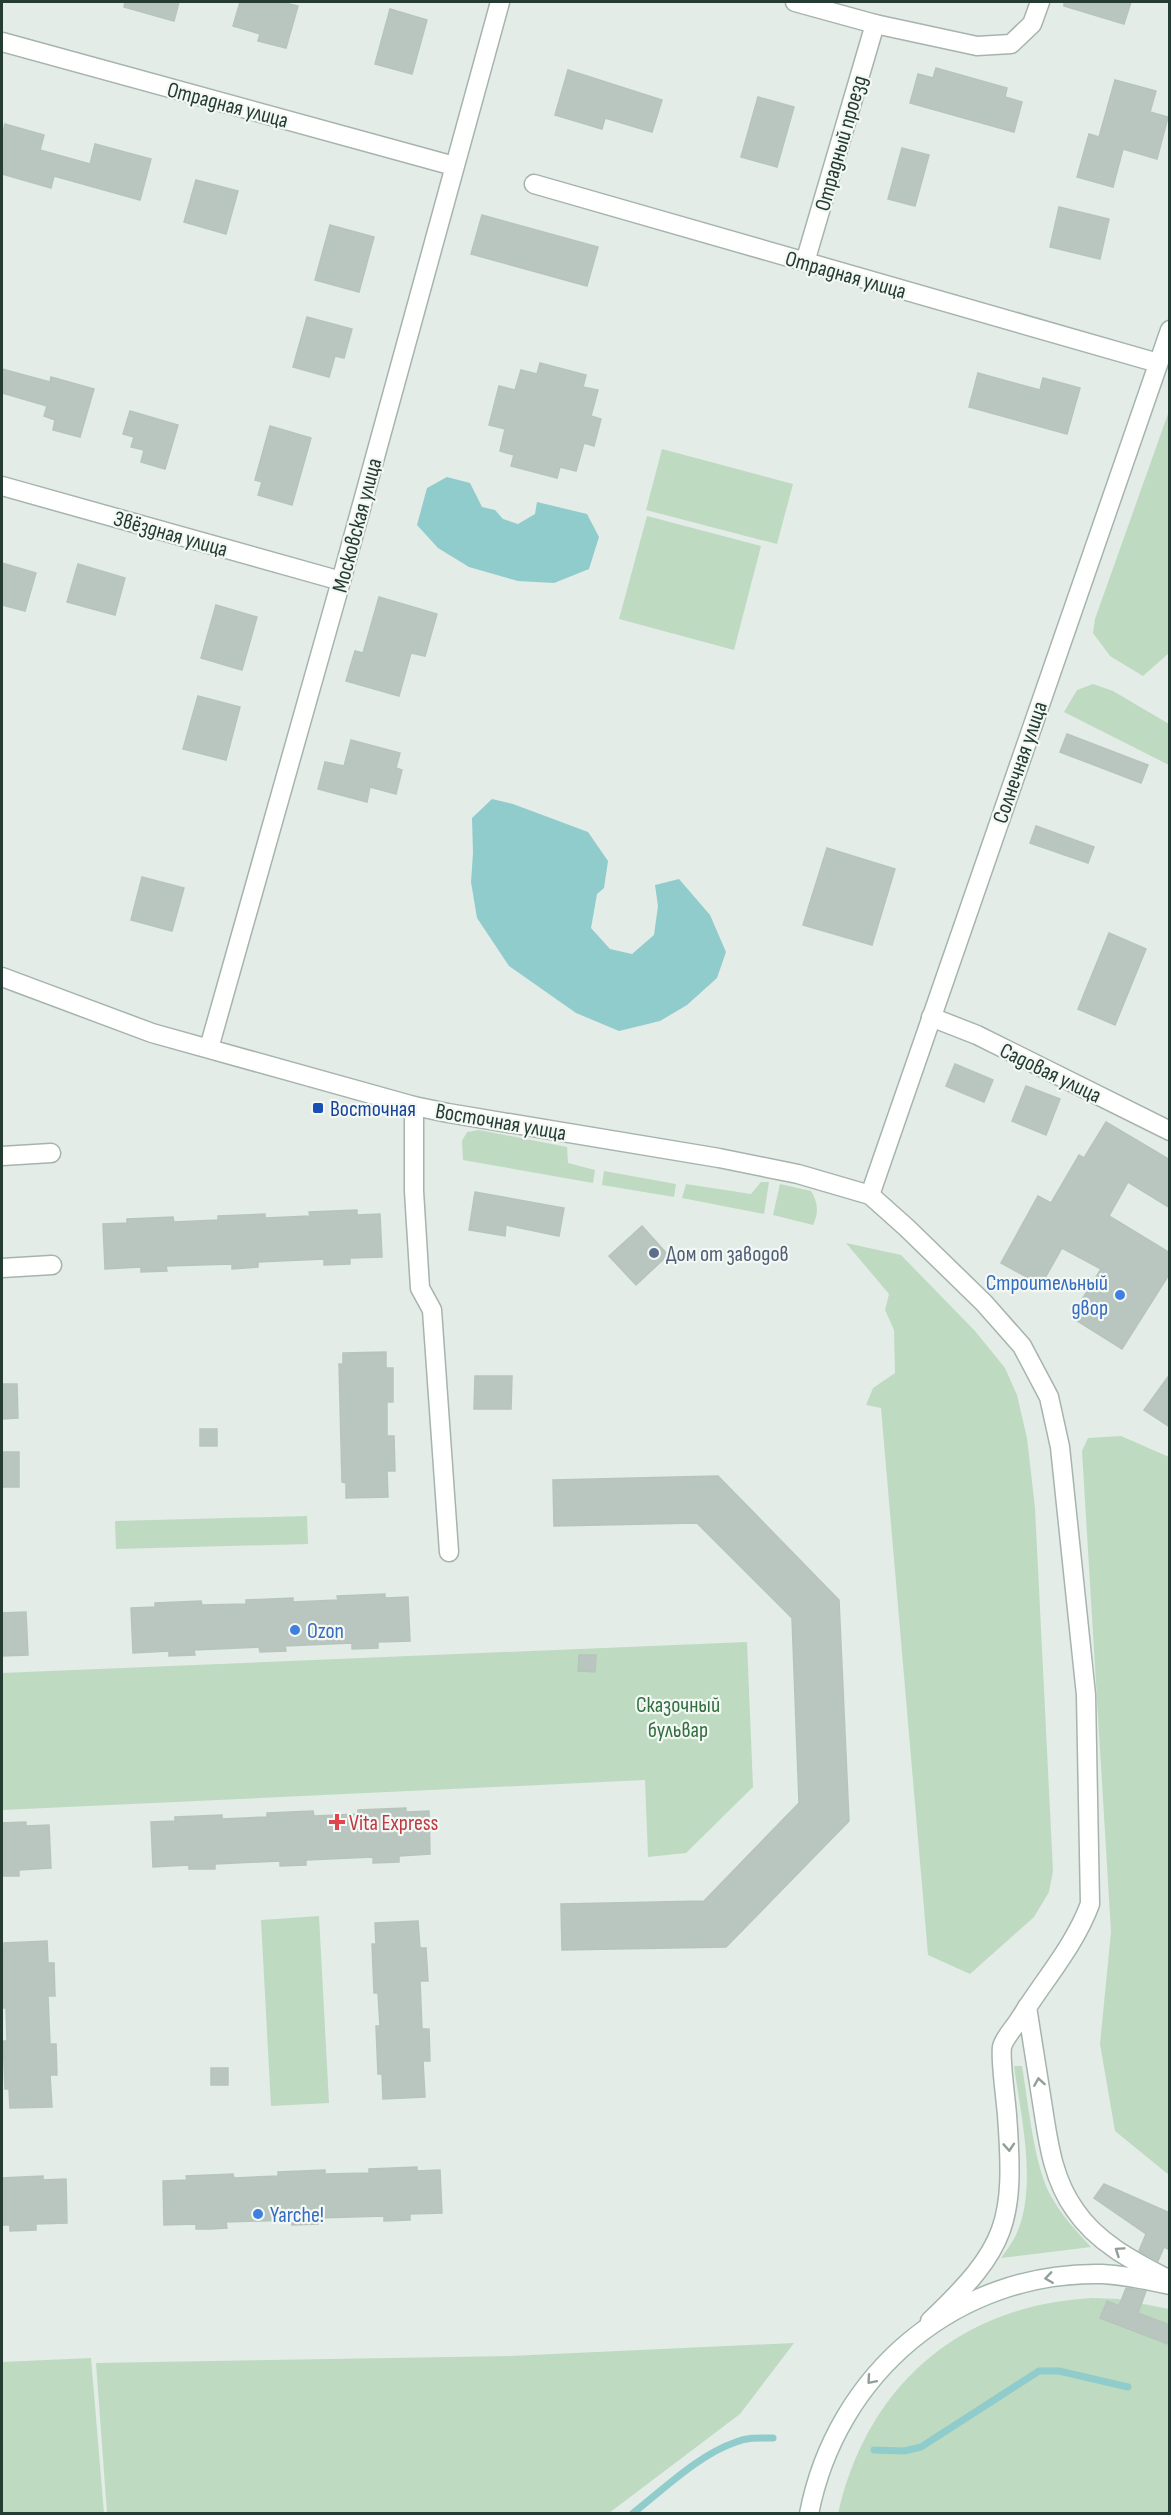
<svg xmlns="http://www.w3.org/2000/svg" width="1171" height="2515" font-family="'Sofia Sans Condensed',sans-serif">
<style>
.green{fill:#bedbc1}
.water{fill:#90cccc}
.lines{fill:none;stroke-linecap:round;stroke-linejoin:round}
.stream{stroke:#90cccc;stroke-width:7}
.building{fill:#b9c6bf;stroke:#b6c5bc;stroke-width:1.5}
.minor-casing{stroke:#a6b4ad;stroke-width:21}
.secondary-casing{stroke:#a2b7ac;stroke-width:21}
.minor{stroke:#fff;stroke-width:18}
.secondary{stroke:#fff;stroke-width:18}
.oneway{stroke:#929e98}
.transit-dot{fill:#1a4fb4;stroke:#f4f8f5;stroke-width:2}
.service-dot{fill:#5c6f8a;stroke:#f4f8f5;stroke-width:2}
.shop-dot{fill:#3f7fe0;stroke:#f4f8f5;stroke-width:2}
.health-dot{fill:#e0444e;stroke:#f4f8f5;stroke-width:2}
.labels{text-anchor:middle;stroke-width:4.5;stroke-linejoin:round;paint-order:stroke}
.street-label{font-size:22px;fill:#243c32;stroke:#f4f8f5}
.transit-label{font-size:22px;fill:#164399;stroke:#f4f8f5;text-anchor:start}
.service-label{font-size:22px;fill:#4e5e75;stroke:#f4f8f5;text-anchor:start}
.shop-label{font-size:22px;fill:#366cbe;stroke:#f4f8f5;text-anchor:start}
.park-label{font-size:22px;fill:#326f40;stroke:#f4f8f5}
.health-label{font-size:22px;fill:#be3a42;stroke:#f4f8f5;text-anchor:start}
</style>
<rect width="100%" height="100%" fill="#e3ece7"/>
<g class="green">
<path d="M1169 411V653L1143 676 1110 656 1093 633 1095 619Z"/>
<path d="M662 449 793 484 777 544 646 510Z"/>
<path d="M647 516 761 546 734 650 619 619Z"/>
<path d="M1093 684 1113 691 1169 724V765L1064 712 1077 690Z"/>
<path d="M479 1130 567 1147 568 1163 595 1170 593 1183 463 1160 462 1141 467 1132Z"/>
<path d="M604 1171 676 1184 674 1197 602 1185Z"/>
<path d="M761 1182H769L764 1214 682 1198 686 1184 751 1194Z"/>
<path d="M780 1184 811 1191C818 1203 819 1212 813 1225L773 1215Z"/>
<path d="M846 1243 901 1255 975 1331 1005 1368 1017 1395 1027 1438 1035 1508 1053 1871 1049 1892 1034 1917 970 1974 928 1955 881 1408 866 1405 873 1388 895 1373 894 1330 885 1310 889 1294Z"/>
<path d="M1121 1436 1169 1457V2175L1115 2131 1100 2044 1111 1932 1082 1451 1088 1438Z"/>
<path d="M307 1516 308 1544 116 1549 115 1521Z"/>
<path d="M747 1642 753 1787 686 1853 648 1857 645 1780 2 1810V1673Z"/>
<path d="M319 1916 329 2103 271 2106 261 1920Z"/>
<path d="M1014 2066H1022C1028 2101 1034 2167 1051 2196 1062 2216 1076 2231 1091 2247L1001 2258C1006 2251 1012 2243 1016 2235 1038 2187 1021 2117 1014 2066Z"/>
<path d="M1092 2298 1118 2299 1169 2309V2325L1107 2301 1101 2317 1169 2345V2513L838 2514C867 2385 960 2305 1092 2298Z"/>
<path d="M794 2343 740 2414 609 2513H107L96 2363 510 2356Z"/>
<path d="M91 2358 104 2513H2V2362Z"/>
</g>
<g class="water">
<path d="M447 477 470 483 482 507 495 510 503 519 518 524 535 514 537 502 587 514 599 537 589 569 554 583 518 581 469 567 438 548 417 525 427 488Z"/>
<path d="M492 799 513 804 588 832 608 861 604 888 597 894 591 928 610 949 632 954 654 935 658 906 655 885 679 879 710 915 726 952 717 978 687 1005 660 1021 619 1031 576 1013 509 966 477 918 471 882 473 853 472 818Z"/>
</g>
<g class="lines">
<g class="stream">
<path d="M874 2450 904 2451 921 2447 1039 2371H1059L1128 2387"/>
<path d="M632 2514C664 2489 698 2455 736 2442 748 2437 760 2438 773 2438"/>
</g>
</g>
<g class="building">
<path d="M125 2H179L174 21 124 7Z"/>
<path d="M240 2H281L298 6 286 48 258 41 260 34 233 26Z"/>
<path d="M1064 2H1131L1124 24 1064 6Z"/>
<path d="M390 9 427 20 412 74 375 64Z"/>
<path d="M936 68 1007 88 1005 97 1022 102 1014 132 910 103 918 74 933 78Z"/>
<path d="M568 70 662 100 652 132 605 118 602 129 555 115Z"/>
<path d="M1115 80 1156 91 1150 112 1168 117 1157 159 1123 149 1113 187 1077 177 1089 134 1099 137Z"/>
<path d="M758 97 794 107 777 167 741 157Z"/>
<path d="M5 124 44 135 40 150 90 164 95 144 151 159 140 200 54 176 51 188 2 174V136Z"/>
<path d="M902 148 929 155 915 206 888 199Z"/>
<path d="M196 180 238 191 226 234 184 222Z"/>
<path d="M1059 207 1109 219 1100 259 1050 247Z"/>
<path d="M482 215 598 247 587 286 471 254Z"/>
<path d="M330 225 374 237 359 292 315 280Z"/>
<path d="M307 317 352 329 344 358 335 356 329 377 293 367Z"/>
<path d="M540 363 586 375 583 387 598 390 591 416 601 419 594 446 584 443 576 471 560 467 557 478 511 466 514 455 500 451 505 429 489 425 499 386 515 390 521 370 537 374Z"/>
<path d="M2 369 50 382 51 377 94 389 80 437 53 430 55 420 44 416 47 406 2 393Z"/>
<path d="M978 373 1040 390 1043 378 1080 388 1067 434 969 407Z"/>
<path d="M130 411 178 425 165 469 141 462 144 450 131 447 134 437 123 434Z"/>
<path d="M270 426 311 438 292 505 258 495 262 482 255 480Z"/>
<path d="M2 563 36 573 25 611 2 605Z"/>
<path d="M78 564 125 578 115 615 67 602Z"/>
<path d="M379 597 437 614 425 656 411 653 399 696 346 681 355 651 363 653Z"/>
<path d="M216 605 257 617 242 670 201 658Z"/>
<path d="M198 696 240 707 226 760 183 749Z"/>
<path d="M1067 734 1148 765 1141 783 1060 752Z"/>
<path d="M351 740 400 753 396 768 402 770 396 794 370 787 367 802 318 789 325 762 344 766Z"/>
<path d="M1036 826 1094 847 1088 863 1030 843Z"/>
<path d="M827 848 895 869 872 945 803 925Z"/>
<path d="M142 877 184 888 172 931 131 920Z"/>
<path d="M1109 933 1146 949 1115 1025 1078 1009Z"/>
<path d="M955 1064 993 1080 984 1102 946 1086Z"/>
<path d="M1026 1086 1060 1099 1046 1135 1012 1121Z"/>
<path d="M1106 1122 1170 1160V1208L1128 1182 1109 1216 1170 1253V1273L1122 1349 1071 1317 1101 1269 1062 1248 1041 1285 1001 1263 1038 1196 1051 1203 1079 1155 1084 1158Z"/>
<path d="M475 1192 564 1208 559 1236 506 1225 505 1236 469 1230Z"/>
<path d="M357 1210V1215L380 1214 382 1257 350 1258V1264L324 1265V1259L258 1262V1267L232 1269V1264L166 1266 167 1271 141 1272V1267L105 1269 103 1224 127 1223V1219L173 1217 174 1222 218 1220V1216L265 1214V1218L310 1216 309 1212Z"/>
<path d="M642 1226 668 1255 636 1285 609 1256Z"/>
<path d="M386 1352V1368H393V1402H387V1436H394L395 1471H387L388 1497 346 1498V1483L342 1482 339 1364H343V1353Z"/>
<path d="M1170 1374V1427L1144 1410Z"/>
<path d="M475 1376H512L511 1409H474Z"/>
<path d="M2 1384H17L18 1418 2 1419Z"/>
<rect x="200" y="1429" width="17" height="17"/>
<rect x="2" y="1452" width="17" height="35"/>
<path d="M718 1476 839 1600 849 1821 726 1947 562 1950 561 1904 704 1901 799 1803 792 1618 697 1523 554 1526 553 1480Z"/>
<path d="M385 1594V1598L408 1597 410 1641 378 1642V1648L352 1649V1643L285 1646 286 1651 260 1652 259 1647 194 1650 195 1655 169 1656V1651L133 1653 131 1608 155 1607V1603L201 1601 202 1605 246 1604V1600L293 1598V1602L338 1600 337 1596Z"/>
<path d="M26 1612 28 1655 2 1656V1613Z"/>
<path d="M579 1655H596L595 1672 578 1671Z"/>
<path d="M406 1808V1812L429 1811 430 1854 399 1856V1862L373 1863V1857L306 1860V1865L280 1866V1861L215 1864V1869H189V1865L153 1867 151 1822 175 1821V1817L222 1815V1819L267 1817V1813L313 1811 314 1816 358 1814V1810Z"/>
<path d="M26 1822V1826L49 1825 51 1868 19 1870V1876H2V1823Z"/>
<path d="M418 1921 420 1948H426L428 1981H420L422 2029H429L430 2061H423L425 2097 383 2099 382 2074H378L376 2026H380L378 1993H374L372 1944H376L375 1923Z"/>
<path d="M47 1941 48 1963H54L55 1996H48L50 2044H56L57 2075H50L52 2107 10 2108 9 2089H5L3 2041H7L6 2008H2L4 1943Z"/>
<rect x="211" y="2068" width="17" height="17"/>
<path d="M417 2167V2171L440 2170 442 2213 410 2214V2220L384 2221V2216L317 2218 318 2224 292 2225 291 2220 226 2222 227 2228 211 2229H196V2224L164 2225 163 2181 187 2180 186 2176 233 2174 234 2178 278 2176V2172L325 2170V2174L369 2173V2169Z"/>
<path d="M43 2176V2180L66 2179 67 2223 36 2224V2230L10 2231V2225H2V2178Z"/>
<path d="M1104 2184 1170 2213V2250L1164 2247 1158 2261 1139 2251 1146 2234 1094 2198Z"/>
<path d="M1126 2288 1146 2291 1138 2313 1170 2325V2345L1100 2318 1107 2301 1119 2306Z"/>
</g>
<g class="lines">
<defs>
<g id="minor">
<path d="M795 2 875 24 805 262"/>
<path d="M875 24 977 46 1011 44 1032 24 1040 2"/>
<path d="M2 42 454 166"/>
<path d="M534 184 1158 363"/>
<path d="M2 486 341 581"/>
<path d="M2 977 152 1033 414 1106 448 1113 719 1158 798 1174 870 1195 907 1228 984 1303 1022 1346 1049 1397 1060 1447 1086 1695 1090 1904C1074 1947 1043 1981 1019 2020 1014 2028 1004 2038 1002 2047 1000 2060 1006 2100 1007 2115 1015 2222 1008 2247 930 2321"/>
<path d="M931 1017 977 1035 1170 1131"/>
<path d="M209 1048 341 581 500 2"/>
<path d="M414 1106V1191L420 1288 432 1310 449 1552"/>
<path d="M2 1156 51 1153"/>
<path d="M870 1195 1170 330"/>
<path d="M2 1268 52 1265"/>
<path d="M1027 2007C1032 2039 1037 2070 1042 2102 1048 2140 1052 2178 1075 2210 1097 2243 1135 2262 1170 2280"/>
</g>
<path id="secondary" d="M809 2514C836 2373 957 2271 1102 2274 1125 2275 1147 2280 1170 2285"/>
</defs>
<use href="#minor" class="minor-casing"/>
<use href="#secondary" class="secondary-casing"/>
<use href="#minor" class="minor"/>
<use href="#secondary" class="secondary"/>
</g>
<defs><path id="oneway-chevron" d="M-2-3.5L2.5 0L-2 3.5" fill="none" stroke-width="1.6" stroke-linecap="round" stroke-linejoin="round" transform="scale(1.5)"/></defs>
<g class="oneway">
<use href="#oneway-chevron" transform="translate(1039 2082) rotate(-99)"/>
<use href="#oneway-chevron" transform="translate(1009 2147) rotate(86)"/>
<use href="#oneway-chevron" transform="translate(1119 2251) rotate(-146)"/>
<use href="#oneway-chevron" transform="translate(1049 2278) rotate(172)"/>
<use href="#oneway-chevron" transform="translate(871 2380) rotate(131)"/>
</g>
<rect class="transit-dot" x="312" y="1102" width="12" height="12" rx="3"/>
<circle class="service-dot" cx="654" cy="1253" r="6"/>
<g class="shop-dot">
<circle cx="1120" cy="1295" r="6"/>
<circle cx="295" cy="1630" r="6"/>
<circle cx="258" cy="2214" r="6"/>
</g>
<path class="health-dot" d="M334 1813h6v6h6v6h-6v6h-6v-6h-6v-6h6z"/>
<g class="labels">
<g class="street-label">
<text transform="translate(228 104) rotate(15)" y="8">Отрадная улица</text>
<text transform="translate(840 143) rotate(-74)" y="8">Отрадный проезд</text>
<text transform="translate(846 274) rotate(16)" y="8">Отрадная улица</text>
<text transform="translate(356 525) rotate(-75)" y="8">Московская улица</text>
<text transform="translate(171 533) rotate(16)" y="8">Звёздная улица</text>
<text transform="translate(1019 762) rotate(-71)" y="8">Солнечная улица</text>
<text transform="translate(1051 1072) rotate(26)" y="8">Садовая улица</text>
<text transform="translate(501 1121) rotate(10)" y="8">Восточная улица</text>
</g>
<g class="transit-label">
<text x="330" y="1116">Восточная</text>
</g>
<g class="service-label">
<text x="666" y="1261">Дом от заводов</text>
</g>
<g class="shop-label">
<text x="1108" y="1290" text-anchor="end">Строительный<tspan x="1108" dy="25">двор</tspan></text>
<text x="307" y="1638">Ozon</text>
<text x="270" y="2222">Yarche!</text>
</g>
<g class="park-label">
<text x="678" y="1712">Сказочный<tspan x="678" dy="25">бульвар</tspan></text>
</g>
<g class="health-label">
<text x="349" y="1830">Vita Express</text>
</g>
</g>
<rect width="1171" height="2515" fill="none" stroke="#243c32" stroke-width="6"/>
</svg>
